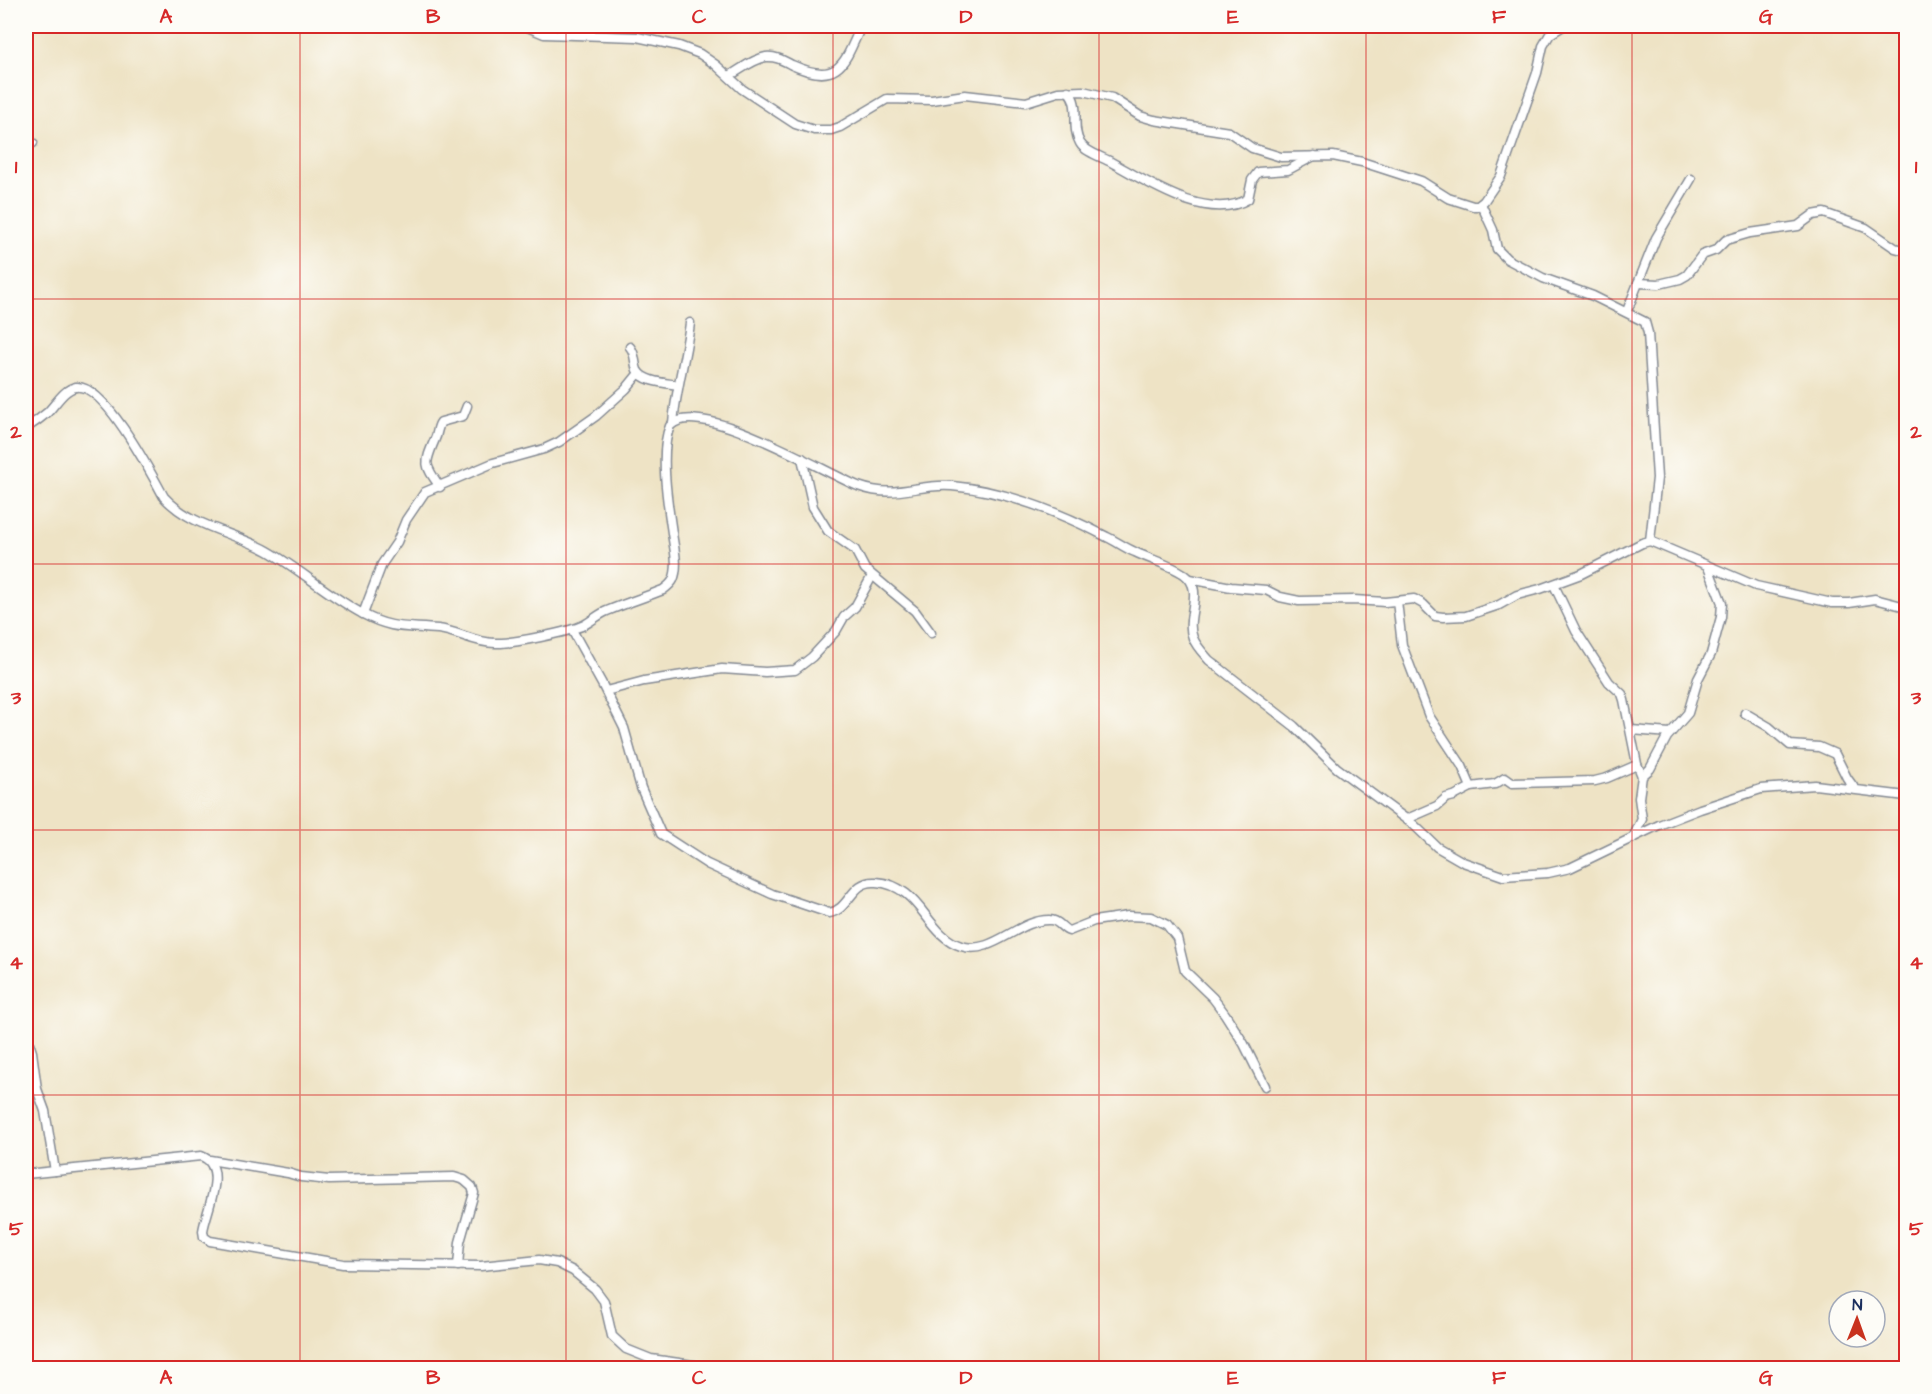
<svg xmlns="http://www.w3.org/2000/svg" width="1932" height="1394" font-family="'Architects Daughter',sans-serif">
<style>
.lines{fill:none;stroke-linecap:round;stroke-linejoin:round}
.minor-casing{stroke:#848992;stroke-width:11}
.minor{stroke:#fff;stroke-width:8}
.grid{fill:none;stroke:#d62828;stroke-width:1.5;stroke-opacity:0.55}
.neatline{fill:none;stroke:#d62828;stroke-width:2}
.grid-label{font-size:20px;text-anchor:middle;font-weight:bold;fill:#d62828}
</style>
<rect width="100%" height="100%" fill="#fdfcf7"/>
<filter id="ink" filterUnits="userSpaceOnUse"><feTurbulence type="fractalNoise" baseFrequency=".0167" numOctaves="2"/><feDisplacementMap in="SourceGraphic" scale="12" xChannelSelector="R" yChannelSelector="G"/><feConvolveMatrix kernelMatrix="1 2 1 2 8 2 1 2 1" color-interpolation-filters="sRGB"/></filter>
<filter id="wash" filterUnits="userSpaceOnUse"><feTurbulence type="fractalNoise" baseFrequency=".008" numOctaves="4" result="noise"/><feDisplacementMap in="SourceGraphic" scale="24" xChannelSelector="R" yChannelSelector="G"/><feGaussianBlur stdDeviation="1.35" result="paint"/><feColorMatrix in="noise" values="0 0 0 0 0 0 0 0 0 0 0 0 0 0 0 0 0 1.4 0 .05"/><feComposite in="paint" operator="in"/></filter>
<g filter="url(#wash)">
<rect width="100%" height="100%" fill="#eee3c5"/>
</g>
<g filter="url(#ink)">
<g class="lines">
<defs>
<g id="minor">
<path d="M525 26 544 34 637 37 679 46 700 54 716 65 742 89 795 124 814 130H831L840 127 887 99 932 100 965 95 1026 102 1058 92 1083 91 1112 98 1140 116 1154 120 1229 132 1252 148 1281 157 1333 156 1362 162 1421 181 1448 198 1473 206H1478L1484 201 1501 176 1537 73 1543 46 1550 34 1563 26"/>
<path d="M729 76C740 70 753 59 766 57 776 56 784 61 792 65 839 86 844 64 861 26"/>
<path d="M1068 91C1082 105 1070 126 1080 143 1085 152 1102 157 1111 162 1146 181 1207 223 1248 199L1252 180 1258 172 1288 170 1314 156"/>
<path d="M26 138 33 143"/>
<path d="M1481 204 1493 230 1497 249 1507 259 1543 278 1593 296 1645 322 1648 333 1657 478 1650 541"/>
<path d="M1638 283 1659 284 1680 279 1687 275 1702 255 1716 250 1726 240 1750 233 1798 226 1813 215 1824 213 1866 228 1895 248 1906 251"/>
<path d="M1627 311 1656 238 1691 179"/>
<path d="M630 347C636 354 634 362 637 370 643 382 666 383 678 385"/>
<path d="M673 423C676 389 686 356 690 323"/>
<path d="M26 428C34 423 41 418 48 412 56 404 64 389 76 387 104 383 152 475 164 497 191 527 234 532 268 551 301 570 329 596 363 614 392 630 407 626 438 629 457 631 475 643 495 643 512 644 569 632 584 625 592 621 599 614 607 611 626 603 645 597 663 590 667 587 671 584 673 580 679 566 674 548 672 533 668 506 659 451 670 426 698 396 825 473 858 486 897 500 917 483 952 486 1007 491 1059 512 1107 537 1116 541 1125 548 1135 552 1151 560 1169 564 1184 574 1206 590 1184 617 1193 638 1196 646 1203 653 1209 660L1294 726 1337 768 1414 825 1437 847 1463 862 1503 876 1548 873 1570 868 1659 825 1700 809 1761 789 1815 785 1906 796"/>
<path d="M802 458 813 507 828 531 855 550 865 569 915 611 931 633"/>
<path d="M440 487C424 464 424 465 435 439 438 433 437 427 441 422L463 416 467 406"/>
<path d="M1190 579 1231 587 1266 590 1280 597 1299 601 1354 600 1385 602 1414 599 1423 604 1435 616 1443 617 1466 616 1499 605 1517 595 1540 589 1581 574 1642 543 1650 541 1756 586 1832 603H1849L1875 599 1906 607"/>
<path d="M1554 585 1576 631 1609 682 1622 694 1624 700 1637 764 1642 776 1639 798 1642 819 1633 838"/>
<path d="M1397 601 1402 645 1429 716 1462 766 1471 787"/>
<path d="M363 614 382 564 397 542 406 520 425 492 493 463 544 449 559 442 596 416 626 389 639 373"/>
<path d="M572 630 602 684 624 728 641 788 661 834 707 864 772 894 829 913C850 910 851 880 876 882 921 885 926 935 961 946 993 956 1018 919 1050 920 1059 920 1062 929 1069 931L1094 921 1128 916 1151 917 1167 925 1177 938 1185 971 1213 998 1225 1014 1244 1044 1265 1086"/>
<path d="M606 691 644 681 722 669 765 672 795 670 812 657 836 631 844 617 855 607 872 576"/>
<path d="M1745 713 1769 727 1790 745 1819 747 1835 754 1847 778 1855 789"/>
<path d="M1631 730 1670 733"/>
<path d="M1642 776 1650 769 1667 737 1688 713 1698 679 1711 654 1721 617 1722 603 1708 567"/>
<path d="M1407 819 1437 806 1446 798 1454 796 1471 787 1495 784 1505 778 1512 783 1595 781 1607 778 1637 765"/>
<path d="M26 1034 32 1052 37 1089 45 1111 55 1171"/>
<path d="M210 1160 288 1173 301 1177 329 1180 454 1177 464 1180 472 1187 474 1193 460 1242 458 1266"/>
<path d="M26 1174 201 1156C229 1166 206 1210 203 1231L204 1237 210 1241 343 1264 481 1266 539 1260 557 1263 573 1271 595 1289 604 1301 612 1336 626 1349 651 1359 714 1368"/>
</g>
</defs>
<use href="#minor" class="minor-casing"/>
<use href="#minor" class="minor"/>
</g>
</g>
<path class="grid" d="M300 26V1368M566 26V1368M833 26V1368M1099 26V1368M1366 26V1368M1632 26V1368M26 299H1906M26 564H1906M26 830H1906M26 1095H1906"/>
<rect width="1932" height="1394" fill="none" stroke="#fdfcf7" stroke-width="66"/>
<g transform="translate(1857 1319) rotate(1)"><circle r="28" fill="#fdfcf7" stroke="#a3aaba" stroke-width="1.5"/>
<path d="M0-4.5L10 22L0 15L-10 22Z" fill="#c8321e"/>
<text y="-9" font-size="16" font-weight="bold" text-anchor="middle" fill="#1b2f5e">N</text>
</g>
<rect x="33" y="33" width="1866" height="1328" class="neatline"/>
<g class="grid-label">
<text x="166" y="23">A</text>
<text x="433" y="23">B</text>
<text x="699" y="23">C</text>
<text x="966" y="23">D</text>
<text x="1233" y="23">E</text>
<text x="1499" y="23">F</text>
<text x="1766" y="23">G</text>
<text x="16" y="173">1</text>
<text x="1916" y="173">1</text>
<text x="16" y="438">2</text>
<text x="1916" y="438">2</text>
<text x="16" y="704">3</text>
<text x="1916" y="704">3</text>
<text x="16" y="969">4</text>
<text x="1916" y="969">4</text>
<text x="16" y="1235">5</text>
<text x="1916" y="1235">5</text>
<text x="166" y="1384">A</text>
<text x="433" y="1384">B</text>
<text x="699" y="1384">C</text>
<text x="966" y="1384">D</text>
<text x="1233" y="1384">E</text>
<text x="1499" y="1384">F</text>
<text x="1766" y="1384">G</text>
</g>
</svg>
